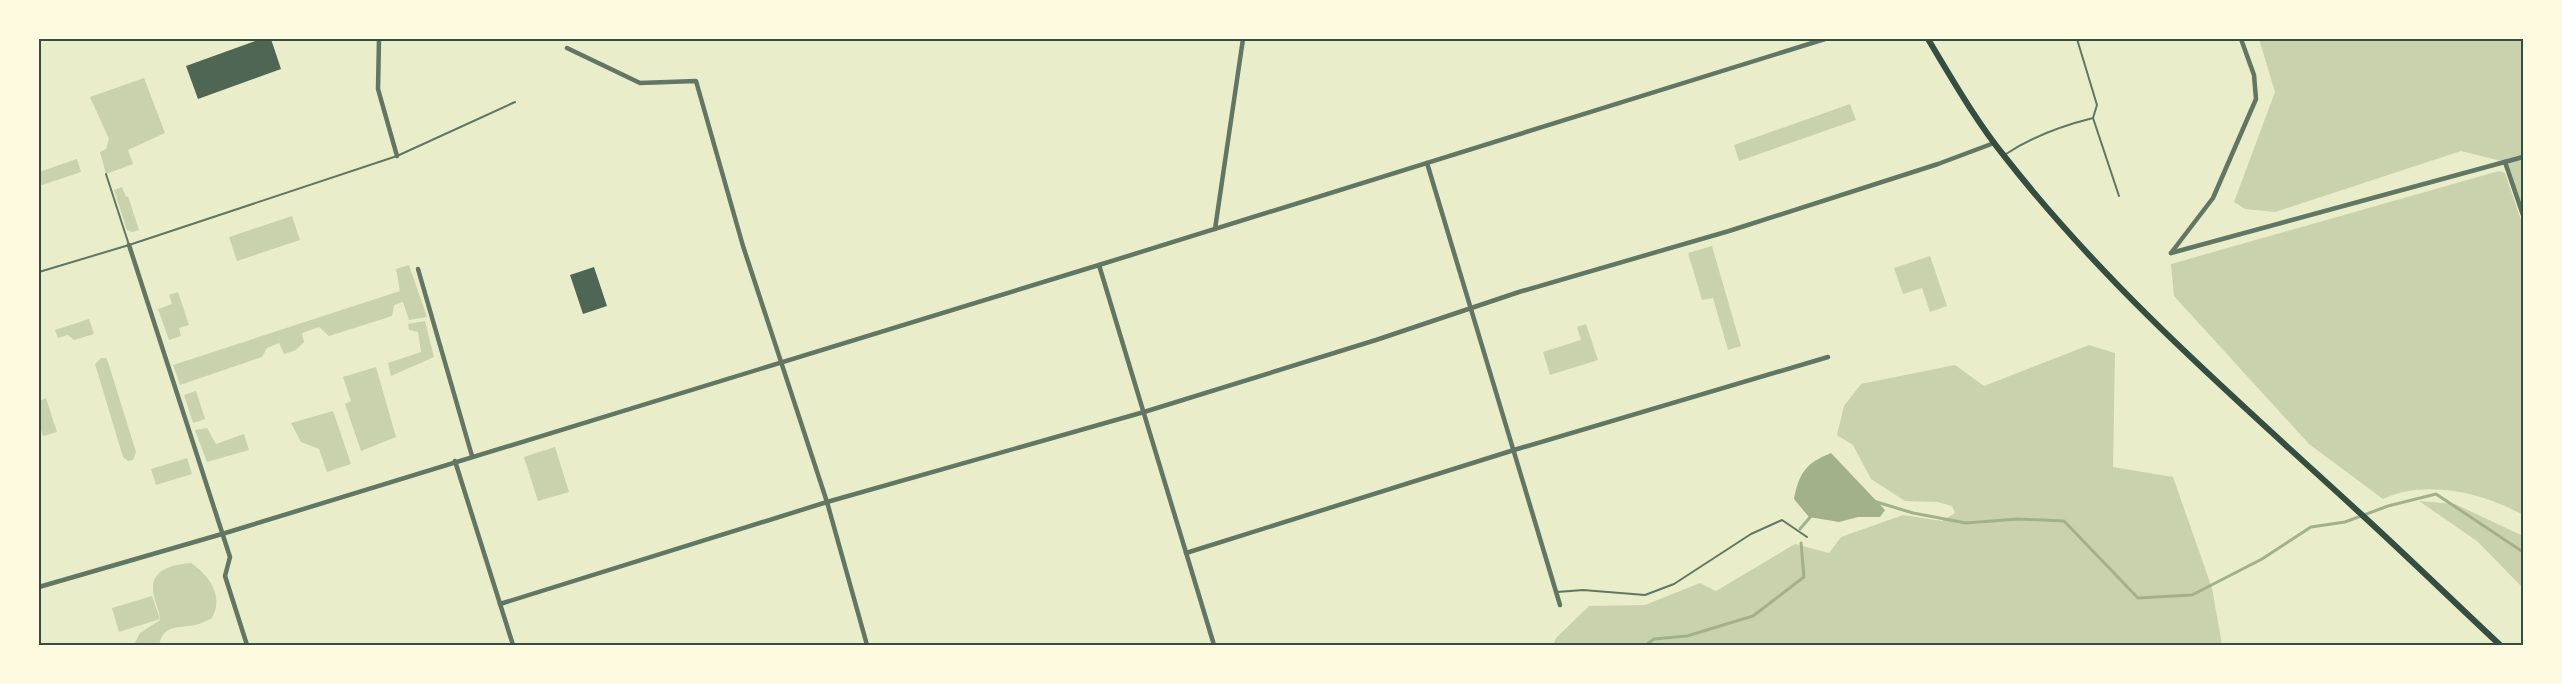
<svg xmlns="http://www.w3.org/2000/svg" width="2562" height="684" font-family="'Alegreya Sans',sans-serif">
<style>
.green{fill:#cad2ad}
.water{fill:#a3b18a}
.lines{fill:none;stroke-linecap:round;stroke-linejoin:round}
.stream{stroke:#a3b18a;stroke-width:3}
.building{fill:#4f6655}
.service{stroke:#617663;stroke-width:2}
.minor{stroke:#617663;stroke-width:4.5}
.secondary{stroke:#344e41;stroke-width:6}
.neatline{fill:none;stroke:#344e41;stroke-width:2}
</style>
<rect width="100%" height="100%" fill="#e9edc9"/>
<g class="green">
<path d="M2259 39H2523V215L2505 162 2461 151 2275 212 2245 209 2234 202 2275 92Z"/>
<path d="M144 78 165 133 128 150 133 164 106 174 100 152 106 149 109 139 90 97Z"/>
<path d="M1850 104 1856 120 1739 161 1734 145Z"/>
<path d="M77 159 81 172 39 186V172Z"/>
<path d="M2499 171 2505 173 2523 226V515C2483 493 2426 479 2383 499L2309 444 2174 296 2171 264Z"/>
<path d="M122 187 126 197 128 196 139 230 132 232 127 230 114 190Z"/>
<path d="M292 216 300 240 237 261 229 237Z"/>
<path d="M1712 246 1741 346 1728 350 1713 298 1702 300 1688 253Z"/>
<path d="M1930 256 1947 306 1930 312 1922 288 1903 294 1894 268Z"/>
<path d="M409 265 427 317 409 320 403 302 394 305 392 316 329 336 319 327 302 333 304 342 296 350 284 354 279 343 267 348 262 357 180 385 173 365 400 291 396 269Z"/>
<path d="M178 292 189 325 179 328 181 336 169 340 158 309 172 304 169 295Z"/>
<path d="M89 319 94 334 74 340 68 335 58 338 55 330Z"/>
<path d="M425 321 434 357 391 376 388 363 421 352 418 332 409 330 408 324Z"/>
<path d="M1586 324 1598 360 1550 375 1543 352 1581 340 1577 327Z"/>
<path d="M2089 345 2115 353 2113 467 2173 477 2212 588 2222 645H1553L1556 638 1589 606 1645 605 1700 583 1716 591 1795 544 1829 553 1841 537 1903 515 1942 521 1955 513 1952 506 1937 502 1905 501 1871 479 1853 445 1837 435 1844 406 1861 384 1955 365 1984 386Z"/>
<path d="M101 358H106L108 362 136 452 133 460 128 461 123 457 95 364Z"/>
<path d="M376 367 396 437 361 451 345 404 351 401 343 377Z"/>
<path d="M196 391 205 419 193 423 184 395Z"/>
<path d="M46 398 57 432 43 436 39 424V401Z"/>
<path d="M333 411 351 464 327 472 319 449 301 442 291 423Z"/>
<path d="M207 428 216 444 244 434 249 450 207 462 195 430Z"/>
<path d="M555 447 569 492 538 501 524 457Z"/>
<path d="M187 458 192 474 156 485 151 469Z"/>
<path d="M2419 501 2455 504 2523 536V588L2477 541Z"/>
<path d="M191 563C210 576 224 597 212 618 204 622 197 626 188 626 172 628 164 627 159 645H134L140 633 160 620C160 609 152 598 153 587 153 568 177 564 191 563Z"/>
<path d="M152 596 160 619 119 632 112 608Z"/>
</g>
<path class="water" d="M1831 453 1885 510 1880 517H1858L1839 522 1809 517 1794 499C1799 473 1806 463 1831 453Z"/>
<g class="lines">
<g class="stream">
<path d="M1870 500 1913 513 1966 523 2018 519 2064 521 2138 598 2192 595 2262 559 2311 527 2345 522 2388 506 2436 494 2523 552"/>
<path d="M1800 529 1812 515"/>
<path d="M1646 645 1654 639 1687 636 1753 616 1804 577 1801 543"/>
</g>
</g>
<g class="building">
<path d="M261 39H271L281 69 198 99 186 66Z"/>
<path d="M594 267 607 306 583 314 570 275Z"/>
</g>
<g class="lines">
<g class="service">
<path d="M2077 39 2097 105 2093 118 2119 196"/>
<path d="M2006 154C2033 136 2061 126 2093 118"/>
<path d="M106 174 129 245"/>
<path d="M39 272 129 245 397 156 515 102"/>
<path d="M1557 592 1583 590 1645 595 1674 584 1751 534 1782 520 1807 537"/>
</g>
<g class="minor">
<path d="M379 39 378 89 397 156"/>
<path d="M567 48 640 83 696 81 743 246 827 502 867 645"/>
<path d="M2505 162 2523 215"/>
<path d="M1427 163 1560 605"/>
<path d="M1215 229 1243 39"/>
<path d="M129 245 230 557 225 576 247 645"/>
<path d="M2171 253 2523 157"/>
<path d="M2171 253 2213 198 2256 99 2254 75 2241 39"/>
<path d="M1099 265 1214 645"/>
<path d="M418 269 472 456"/>
<path d="M455 461 513 645"/>
<path d="M1186 553 1514 450 1828 357"/>
<path d="M39 587 222 534 1099 265 1825 39"/>
<path d="M500 604 827 502 1144 412 1376 340 1519 292 1729 231 1938 164 1994 143"/>
</g>
<path class="secondary" d="M1928 39C1952 79 1976 121 2005 157 2109 290 2237 400 2361 514 2408 557 2453 601 2500 645"/>
</g>
<rect width="2562" height="684" fill="none" stroke="#fefae0" stroke-width="81"/>
<rect x="40" y="40" width="2482" height="604" class="neatline"/>
</svg>
